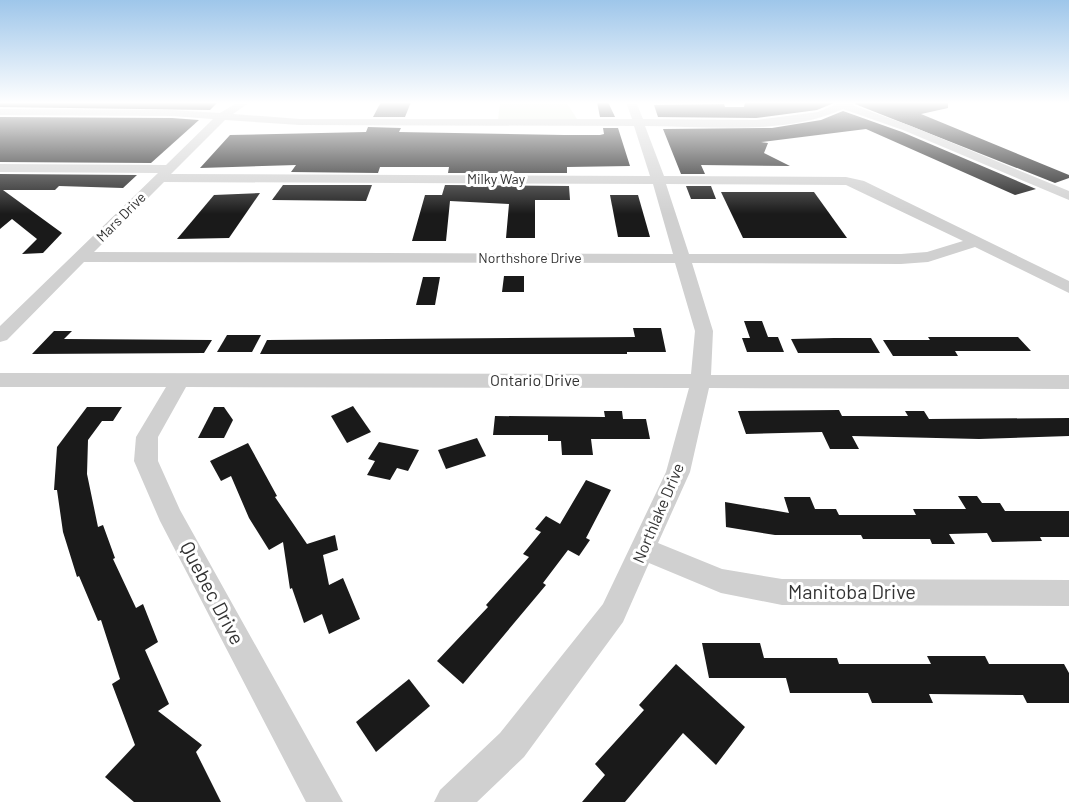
<svg xmlns="http://www.w3.org/2000/svg" width="1069" height="802" font-family="Barlow,sans-serif">
<style>
.green{fill:#e6ecdf}
.building{fill:#1a1a1a}
.lines{fill:none;stroke-linecap:round;stroke-linejoin:round}
.minor{fill:#d0d0d0;fill-rule:evenodd}
.labels{text-anchor:middle;stroke-width:6;stroke-linejoin:round;paint-order:stroke}
.far-street-label{font-size:14px;fill:#333;stroke:#fff}
.street-label{font-size:16px;fill:#333;stroke:#fff}
.near-street-label{font-size:20px;fill:#333;stroke:#fff}
</style>
<rect width="100%" height="100%" fill="#fff"/>
<path class="green" d="M500 102H566L577 119 498 120Z"/>
<g class="building">
<path d="M0 102H218L210 110 0 107Z"/>
<path d="M381 102H411L405 117H373Z"/>
<path d="M597 102H608L615 117H600Z"/>
<path d="M745 102H836L817 110 756 118 658 117 654 105 724 104 725 107H744Z"/>
<path d="M856 102H948V108L921 114 1069 175V178L1055 183 855 104Z"/>
<path d="M843 111 902 132 1036 189 1015 195 866 129 761 142 768 143 764 153 790 166 701 165 705 174H681L663 129 772 128 821 120Z"/>
<path d="M0 117 172 118 199 120 151 163 0 162Z"/>
<path d="M368 127 401 128 399 132 564 135H600L604 134 603 128H618L630 166 567 167V173H448L449 167H380L378 173 291 172 296 165 200 168 230 135 366 132Z"/>
<path d="M0 174 137 175 123 188 59 186 55 190H3L62 233 43 253 22 254 37 239 12 219 0 229Z"/>
<path d="M283 185H372L366 201 272 200Z"/>
<path d="M445 185 569 186 570 200H535V238H506L509 204 450 201 446 241H412L425 195H442Z"/>
<path d="M686 186H711L716 199H691Z"/>
<path d="M721 192H814L847 238H743Z"/>
<path d="M260 193 229 238 177 239 214 195Z"/>
<path d="M610 195H638L650 237H618Z"/>
<path d="M504 276H524V292H502Z"/>
<path d="M423 277H440L435 305H416Z"/>
<path d="M744 321H762L768 337H778L784 352H747L742 338H750Z"/>
<path d="M633 328H661L666 352H627V354H260L267 340 635 337Z"/>
<path d="M54 331H72L64 339 212 340 204 353 32 354Z"/>
<path d="M227 335H261L252 352H217Z"/>
<path d="M928 337H1018L1031 351H955L958 356H893L883 340H930Z"/>
<path d="M834 338H871L880 353H798L791 339Z"/>
<path d="M353 406 371 432 347 443 331 416Z"/>
<path d="M87 407H122L113 421H102L88 440 87 474 98 527 103 525 115 558 113 559 136 608 143 604 158 642 145 650 169 704 158 711 202 745 196 752 221 802H134L105 777 135 745 112 684 120 679 101 620 98 621 79 576 77 577 63 532 57 490H54L57 447Z"/>
<path d="M214 407H224L233 420 224 438H198Z"/>
<path d="M839 410 842 416H908L905 411H924L929 419 1069 418V436L979 439 852 436 859 449H830L822 432 746 434 738 411Z"/>
<path d="M604 411H622L623 419H646L650 439H591L593 455H562L561 441H548V435H493L495 416 605 417Z"/>
<path d="M477 438 486 456 446 469 438 450Z"/>
<path d="M379 442 419 450 408 471 397 468 390 480 367 475 375 461 368 459Z"/>
<path d="M248 443 277 496 275 497 307 544 335 535 338 550 323 555 329 585 343 578 360 619 329 634 322 614 304 623 292 588 290 589 283 542 269 550 249 518 231 476 221 481 210 461Z"/>
<path d="M586 480 611 490 586 538 590 540 579 556 568 550 543 583 546 585 463 684 437 661 488 607 486 605 529 557 523 554 541 532 535 529 546 516 560 524Z"/>
<path d="M958 496H977L982 503H1000L1005 511H1069V537H1040L1042 541 992 542 987 533 949 534 955 544H932L930 539H863L861 535H775L726 527 725 502 789 513 784 497H810L815 509H836L839 515H916L913 509H966Z"/>
<path d="M702 643H760L764 658H837L839 664H931L927 656H985L989 664H1064L1069 673V703H1027L1023 695 929 694 933 703H872L868 693H790L786 678H709Z"/>
<path d="M676 664 745 727 716 765 683 733 625 802H582L605 775 595 764 644 710 639 705Z"/>
<path d="M409 679 430 706 376 752 356 722Z"/>
</g>
<g class="lines">
<path class="minor" d="M238 102H250L233 114 300 119H632L626 102H636L643 119 756 120 818 112 841 102H854L852 105 911 126 1069 191V200L903 130 843 109C784 136 709 126 645 126L664 176 846 177 864 181 1069 281V293L975 247 928 262 901 264 692 263 713 331 711 375H1069V389L709 388 690 472 658 543 722 569 782 579 1069 580V606L782 605 721 593 649 563 623 622 524 757 477 802H434L440 790 500 733 603 604 666 472 689 388 186 387 158 437V461L180 510 343 802H306L160 521 134 461 136 437 166 387H0V373L691 374 695 331 675 263 84 262 7 340 0 342V326L158 173 0 172V164L166 165 213 119 172 116 0 115V109L172 110 220 113ZM225 120 300 125 634 126 650 176 171 174ZM164 182 653 184 673 254 94 252ZM666 184 846 185 963 241 927 252 901 254H689Z"/>
</g>
<linearGradient id="sky" x2="0" y2="1"><stop stop-color="#9ec6ea"/><stop offset="0.48" stop-color="#fff"/><stop offset="1" stop-color="#fff" stop-opacity="0"/></linearGradient>
<rect width="1069" height="214" fill="url(#sky)"/>
<g class="labels">
<g class="far-street-label">
<text x="496" y="184">Milky Way</text>
<text transform="translate(121 217) rotate(-45)" y="5">Mars Drive</text>
<text x="530" y="263">Northshore Drive</text>
</g>
<g class="street-label">
<text x="535" y="386">Ontario Drive</text>
<text transform="translate(658 513) rotate(-67)" y="6">Northlake Drive</text>
</g>
<g class="near-street-label">
<text x="852" y="599">Manitoba Drive</text>
<text transform="translate(212 593) rotate(62)" y="7">Quebec Drive</text>
</g>
</g>
</svg>
